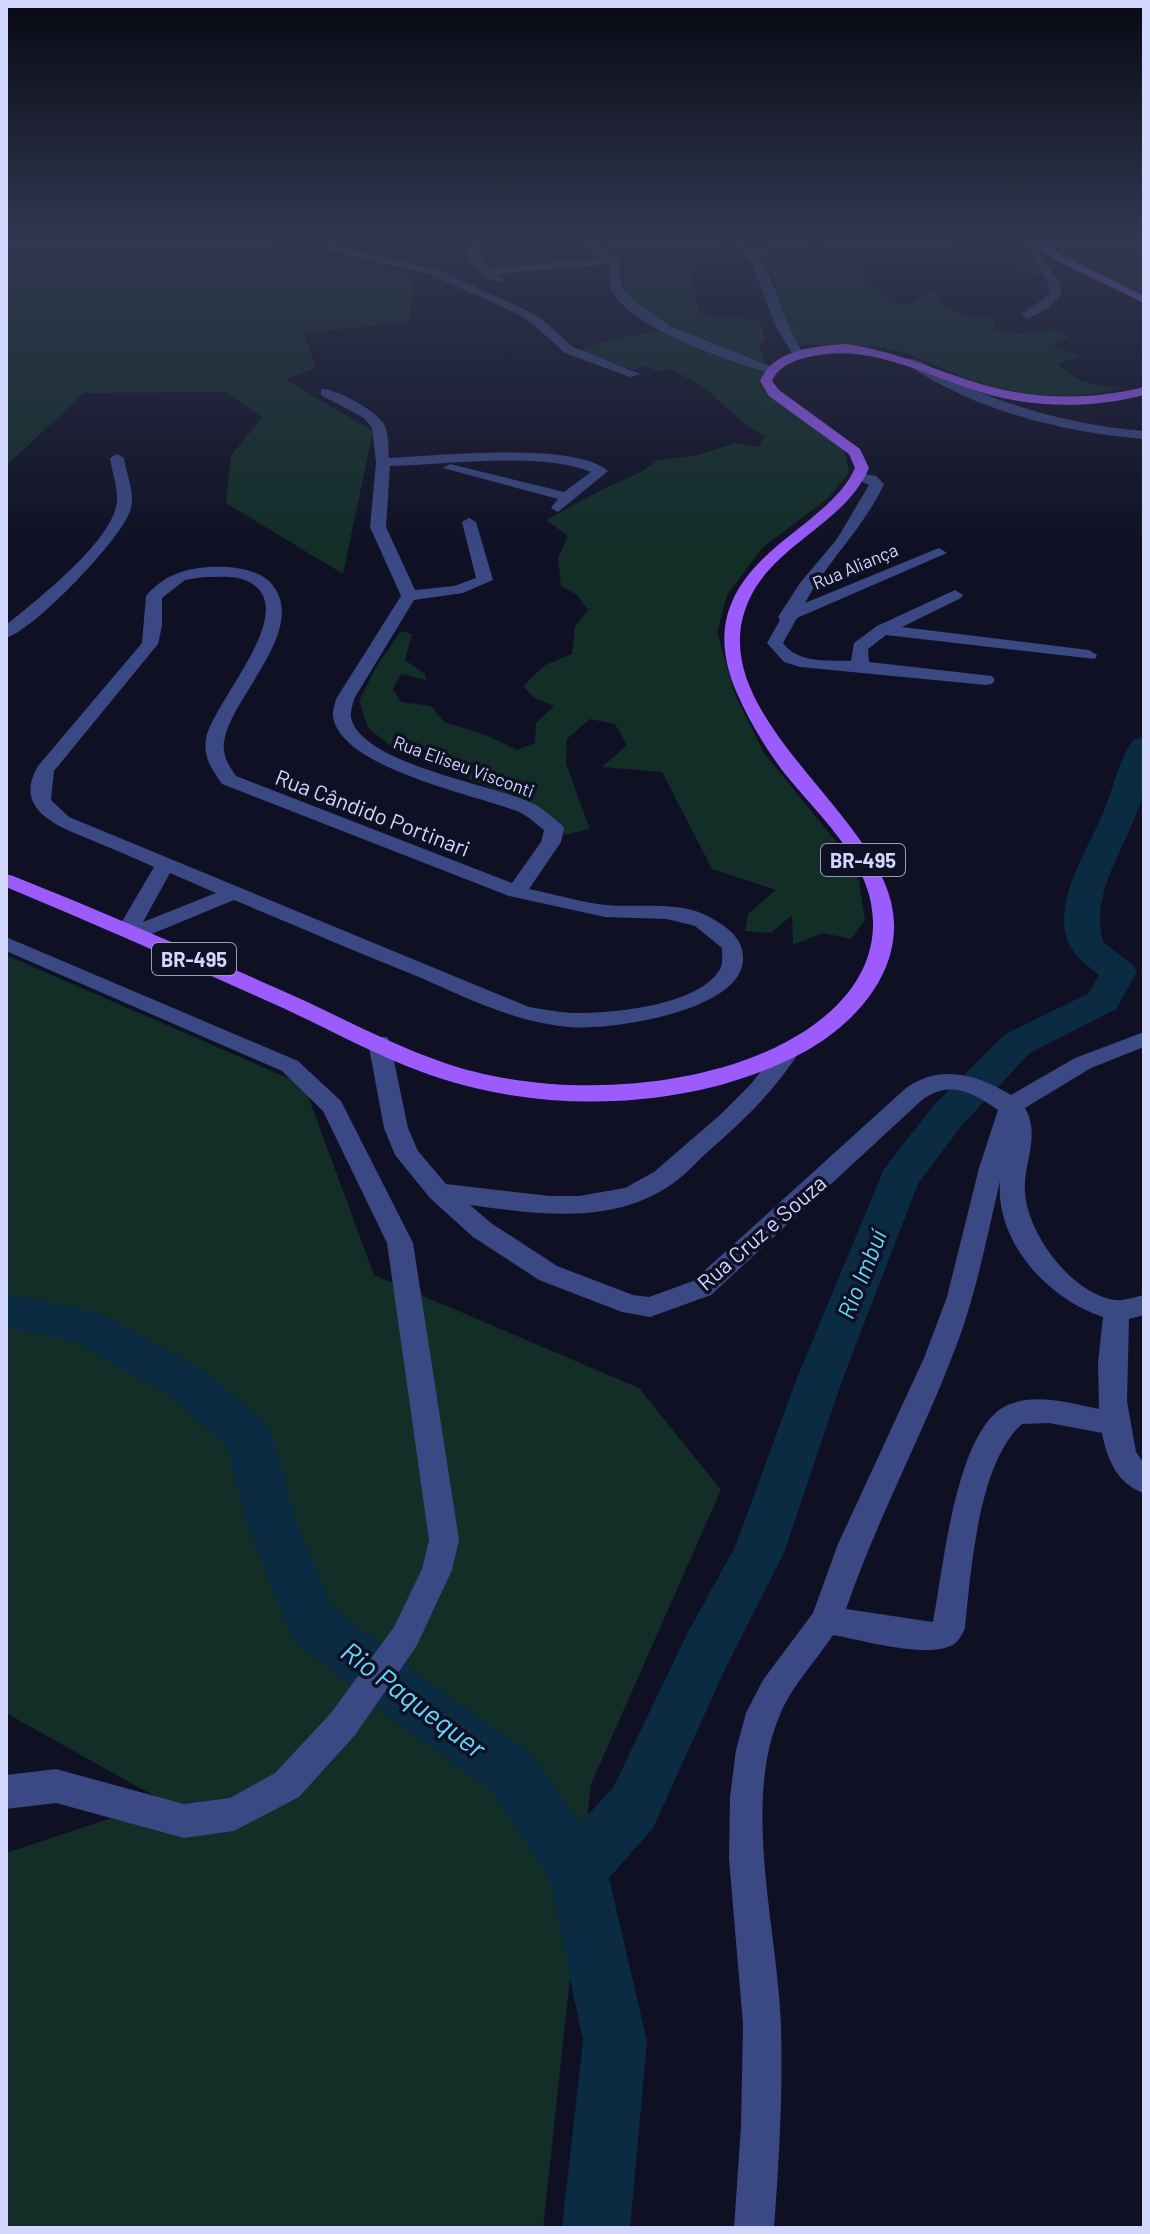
<svg xmlns="http://www.w3.org/2000/svg" width="1150" height="2234" viewBox="0 0 1150 2234" font-family="Barlow,sans-serif">
	<style>
		.green { fill: #122e27 }
		.lines { fill: none; stroke-linecap: round; stroke-linejoin: round }
		.river { fill: #0a2b42; fill-rule: evenodd }
		.minor { fill: #3a4883; fill-rule: evenodd }
		.major { fill: #9b5bfd; fill-rule: evenodd }
		.labels { text-anchor: middle; dominant-baseline: central; stroke-width: 7; stroke-linejoin: round; paint-order: stroke }
		.far-street-label { font-size: 18px; fill: #d2d7ff; stroke: #0f1024 }
		.shield { fill: #0f1024; stroke: #989bbd; stroke-width: 2 }
		.shield-label { font-size: 20px; font-weight: bold; fill: #d2d7ff }
		.street-label { font-size: 22px; fill: #d2d7ff; stroke: #0f1024 }
		.water-label { font-size: 24px; font-style: italic; fill: #62d9fd; stroke: #0f1024 }
		.near-water-label { font-size: 28px; font-style: italic; fill: #62d9fd; stroke: #0f1024 }
	</style>
	<rect width="100%" height="100%" fill="#0f1024"/>
	<g class="green">
		<path d="M 6,239 L 266,239 L 281,246 L 412,275 L 410,322 L 304,333 L 316,367 L 286,380 L 373,431 L 343,574 L 226,503 L 231,456 L 262,417 L 225,392 L 84,393 L 6,466 Z"/>
		<path d="M 588,239 L 723,239 L 730,243 L 691,270 L 700,315 L 760,320 L 765,340 L 759,346 L 765,363 C 712,346 664,328 623,289 L 624,259 Z"/>
		<path d="M 831,239 L 953,239 L 963,244 L 1016,244 L 1045,277 L 991,260 L 939,249 L 884,250 L 888,255 L 858,258 L 865,276 L 895,305 L 915,302 L 925,289 C 936,293 937,299 945,306 C 959,317 979,317 996,319 L 993,330 L 1023,334 L 1053,329 L 1070,337 L 1052,345 L 1079,356 L 1057,364 C 1078,384 1099,387 1126,387 C 1068,403 1009,396 953,373 C 936,366 919,357 902,352 C 869,343 832,345 798,345 L 781,316 L 775,281 L 757,252 Z"/>
		<path d="M 1046,239 L 1144,239 L 1144,297 L 1067,258 Z"/>
		<path d="M 660,330 L 697,348 L 765,370 L 759,383 L 771,395 L 844,450 L 849,472 L 828,498 L 762,548 L 727,595 L 717,632 L 734,692 L 764,753 L 843,850 L 859,881 L 865,920 L 851,939 L 823,933 L 793,945 L 792,915 L 771,933 L 745,931 L 748,914 L 776,890 L 712,869 L 662,772 L 602,767 L 627,745 L 615,724 L 590,719 L 567,739 L 566,764 L 590,829 L 563,835 L 559,822 L 524,801 L 396,750 L 368,728 L 359,701 L 376,667 L 401,631 L 412,634 L 405,660 L 425,674 L 426,680 L 401,674 L 393,689 L 401,702 L 431,706 L 444,722 L 486,735 L 517,750 L 535,743 L 536,723 L 554,706 L 534,698 L 523,686 L 545,665 L 572,654 L 575,627 L 588,610 L 577,595 L 561,586 L 558,558 L 568,536 L 546,520 L 605,488 L 641,472 L 658,460 L 695,456 L 736,443 L 758,447 L 765,436 L 747,426 L 706,389 L 672,369 L 657,371 L 645,365 L 633,370 L 579,351 L 596,344 Z"/>
		<path d="M 6,955 L 304,1085 L 374,1275 L 639,1388 L 721,1490 L 591,1784 L 543,2228 L 6,2228 L 6,1853 L 163,1801 L 6,1713 Z"/>
	</g>
	<g class="lines">
		<path class="river" d="M 1144,737 C 1144,753 1146,771 1144,787 C 1135,839 1088,886 1103,942 L 1132,964 L 1137,972 L 1116,1009 L 1030,1053 L 962,1125 L 918,1184 L 843,1378 L 784,1553 L 727,1665 L 653,1828 L 609,1878 L 647,2041 L 630,2228 L 562,2228 L 583,2041 L 550,1880 L 491,1791 L 397,1723 L 292,1639 L 247,1523 L 227,1446 L 169,1396 L 75,1341 L 6,1327 L 6,1293 L 102,1314 L 203,1370 L 265,1422 L 272,1436 L 297,1523 L 331,1606 L 435,1687 L 531,1753 L 580,1823 L 613,1788 L 688,1632 L 735,1547 L 797,1378 L 884,1169 L 934,1105 L 1004,1035 L 1089,993 L 1099,975 C 1084,963 1069,952 1065,932 C 1058,889 1093,842 1107,803 C 1115,781 1120,759 1133,740 Z"/>
		<g class="minor">
			<path d="M 326,239 L 336,239 L 334,244 L 339,247 L 436,269 L 524,309 L 542,319 L 573,347 L 640,374 L 630,377 L 565,353 L 534,325 L 516,313 L 428,274 L 331,251 L 323,245 Z"/>
			<path d="M 474,239 L 484,239 L 476,250 L 488,268 L 603,258 L 574,239 L 587,239 L 619,258 L 622,287 L 636,302 L 672,327 L 778,369 L 772,373 C 731,362 630,329 611,289 C 608,283 610,271 610,264 L 497,274 L 505,279 L 499,282 C 481,276 471,269 466,250 Z"/>
			<path d="M 726,239 L 738,239 L 750,247 L 807,239 L 804,244 L 755,253 C 779,283 782,324 805,355 L 803,358 L 795,358 L 775,325 L 752,264 Z"/>
			<path d="M 1025,239 L 1039,239 L 1034,245 L 1060,283 L 1061,295 L 1047,309 L 1027,319 L 1021,315 C 1029,307 1041,303 1049,294 L 1048,283 L 1024,245 Z"/>
			<path d="M 908,359 C 922,358 943,376 957,383 C 1015,409 1081,426 1144,431 L 1144,439 C 1065,433 974,410 908,365 Z"/>
			<path d="M 321,389 C 336,388 379,412 385,426 C 389,435 388,448 389,458 C 436,456 575,441 608,471 L 558,512 L 551,508 L 558,499 L 443,468 L 450,464 L 564,492 L 591,472 C 541,451 445,465 390,466 L 386,527 L 415,590 L 454,586 L 476,578 L 462,522 L 469,518 L 476,522 L 493,580 L 463,593 L 414,600 L 354,699 C 353,704 350,712 351,717 C 360,765 499,785 536,805 C 545,810 553,818 561,824 L 564,828 L 561,842 L 529,889 C 554,894 580,902 606,905 C 640,908 683,900 713,919 C 730,929 744,940 743,960 C 741,1012 607,1031 568,1027 C 514,1022 467,998 419,977 C 357,952 296,926 234,900 L 142,938 L 128,938 L 117,930 L 154,867 C 135,858 115,850 96,842 C 62,828 11,812 38,766 L 142,643 L 146,596 C 160,579 177,571 199,568 C 219,565 253,566 269,581 C 312,625 234,694 225,737 C 221,753 227,763 236,776 L 512,883 L 541,842 L 544,830 C 536,824 528,816 519,812 C 477,795 342,769 333,717 C 332,712 335,704 336,699 L 401,596 L 370,527 L 376,462 L 372,428 L 364,418 L 321,395 ZM 204,577 C 218,577 235,575 247,581 C 305,607 211,704 206,739 C 203,758 212,769 222,784 L 509,896 L 605,917 L 667,919 L 695,926 L 722,948 C 722,954 723,962 721,967 C 703,1006 608,1014 572,1013 C 557,1012 543,1009 529,1007 L 69,817 L 51,800 L 54,771 L 158,644 L 162,626 L 162,598 L 185,580 ZM 170,873 L 216,893 L 143,922 Z"/>
			<path d="M 117,454 L 124,458 C 126,474 135,492 131,508 C 125,536 33,631 6,638 L 6,625 C 36,601 108,544 116,507 C 120,492 112,473 110,458 Z"/>
			<path d="M 859,473 L 876,476 L 884,484 C 864,528 827,561 805,603 L 934,550 L 939,548 L 947,553 L 797,618 L 783,643 C 798,664 829,660 851,661 L 854,643 L 877,626 L 955,590 L 963,595 L 961,598 L 902,627 L 1089,650 L 1097,655 L 1095,659 L 886,635 L 868,649 L 869,662 L 992,676 L 995,680 L 992,684 L 986,685 L 800,667 L 784,662 L 767,643 L 780,620 L 778,617 L 800,583 L 837,539 L 869,485 L 852,477 Z"/>
			<path d="M 6,937 L 298,1061 L 341,1101 L 413,1243 L 459,1540 L 452,1570 L 416,1647 L 355,1735 L 299,1797 L 234,1831 L 184,1838 L 56,1803 L 6,1809 L 6,1775 L 56,1769 L 184,1804 L 230,1798 L 275,1773 L 331,1713 L 394,1627 L 422,1569 L 429,1540 L 387,1243 L 323,1111 L 282,1071 L 6,951 Z"/>
			<path d="M 1144,1032 L 1144,1047 L 1091,1068 L 1025,1108 C 1041,1136 1023,1163 1025,1192 C 1027,1233 1071,1293 1114,1300 C 1124,1301 1135,1297 1144,1295 L 1144,1315 L 1129,1319 L 1127,1401 L 1136,1452 L 1144,1463 L 1144,1493 C 1117,1484 1107,1459 1102,1433 L 1049,1423 L 1022,1424 C 978,1463 971,1571 965,1628 C 962,1634 960,1640 954,1644 C 930,1660 862,1640 833,1635 C 816,1661 790,1688 779,1717 C 742,1807 778,1931 781,2026 C 783,2094 779,2161 774,2228 L 734,2228 L 741,2126 L 743,2024 L 729,1859 L 730,1797 L 736,1750 L 746,1713 L 763,1680 L 813,1613 L 838,1544 L 924,1358 L 947,1297 L 979,1168 L 998,1110 C 972,1092 950,1080 922,1100 L 711,1295 L 650,1317 L 622,1312 L 539,1280 L 473,1237 L 430,1198 L 395,1155 L 384,1128 L 368,1042 L 371,1037 L 387,1037 L 390,1042 L 408,1128 L 418,1151 L 446,1184 L 550,1196 L 579,1196 L 625,1188 L 654,1172 L 721,1114 L 751,1084 L 778,1049 L 794,1049 L 798,1054 C 774,1091 745,1119 712,1148 C 697,1161 683,1178 666,1188 C 608,1225 534,1214 470,1205 L 491,1223 L 557,1266 L 633,1295 L 649,1297 L 693,1281 L 906,1088 C 940,1064 976,1074 1011,1095 L 1075,1058 ZM 1000,1181 C 995,1242 1048,1299 1103,1317 L 1098,1363 L 1099,1409 C 1070,1403 1029,1391 1002,1408 C 955,1438 943,1570 933,1622 L 846,1609 C 876,1522 919,1442 952,1357 C 975,1300 986,1241 1000,1181 Z"/>
		</g>
		<g class="major">
			<path d="M 1031,239 L 1042,239 L 1061,255 L 1144,296 L 1144,303 L 1053,259 Z"/>
			<path d="M 847,344 C 895,351 937,371 984,385 C 1036,400 1092,400 1144,387 L 1144,395 C 1098,407 1049,408 1003,398 C 935,383 872,337 801,359 C 788,363 777,369 772,381 L 779,390 L 860,449 L 869,468 C 845,524 774,544 749,600 C 696,717 892,817 894,923 C 896,980 850,1027 804,1052 C 693,1112 540,1116 422,1072 C 368,1052 318,1023 265,1000 C 179,961 93,923 6,887 L 6,874 L 13,876 C 101,911 188,949 274,987 C 330,1011 384,1042 442,1062 C 543,1098 691,1093 786,1042 C 830,1019 872,980 873,926 C 875,863 818,816 782,770 C 764,746 748,719 736,691 C 724,663 719,631 732,602 C 757,543 833,518 855,468 L 849,454 L 769,396 L 760,381 C 773,349 817,346 847,344 Z"/>
		</g>
	</g>
	<linearGradient id="sky" x2="0" y2="1"><stop stop-color="#080914"/><stop offset="0.43" stop-color="#313750"/><stop offset="1" stop-color="#313750" stop-opacity="0"/></linearGradient>
	<rect width="1150" height="552" fill="url(#sky)"/>
	<g class="labels">
		<g class="far-street-label">
			<text transform="translate(855 566) rotate(-23)">Rua Aliança</text>
			<text transform="translate(464 766) rotate(20)">Rua Eliseu Visconti</text>
		</g>
		<g class="shield">
			<rect x="821" y="844" width="84" height="32" rx="6"/>
			<rect x="152" y="943" width="84" height="32" rx="6"/>
		</g>
		<g class="shield-label">
			<text x="863" y="860">BR-495</text>
			<text x="194" y="959">BR-495</text>
		</g>
		<g class="street-label">
			<text transform="translate(373 812) rotate(21)">Rua Cândido Portinari</text>
			<text transform="translate(761 1232) rotate(-41)">Rua Cruz e Souza</text>
		</g>
		<g class="water-label">
			<text transform="translate(861 1274) rotate(-68)">Rio Imbuí</text>
		</g>
		<g class="near-water-label">
			<text transform="translate(414 1699) rotate(37)">Rio Paquequer</text>
		</g>
	</g>
	<rect width="1150" height="2234" fill="none" stroke="#d2d7ff" stroke-width="16"/>
</svg>
